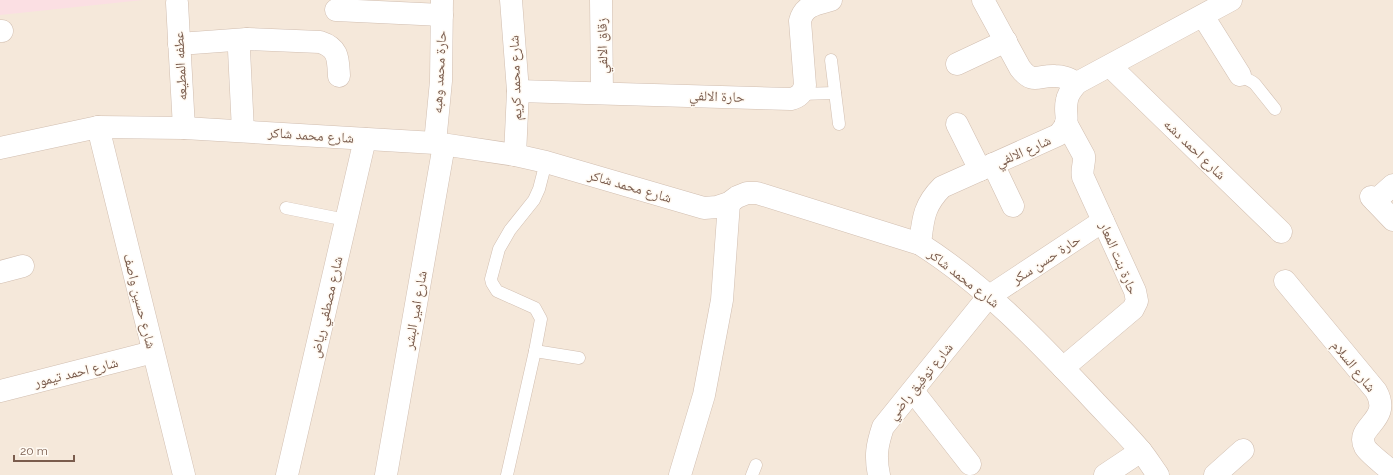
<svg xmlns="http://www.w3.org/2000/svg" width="1393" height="475" viewBox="0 0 1393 475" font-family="Raleway,'Noto Naskh Arabic',sans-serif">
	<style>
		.residential { fill: #f5e8da }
		.medical { fill: #fbdfe3 }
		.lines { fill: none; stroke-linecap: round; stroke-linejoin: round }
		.lane-casing { stroke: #d1beb0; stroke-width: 13 }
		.street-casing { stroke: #d1beb0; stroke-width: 23 }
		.lane { stroke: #fff; stroke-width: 12 }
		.street { stroke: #fff; stroke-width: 22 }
		.labels { text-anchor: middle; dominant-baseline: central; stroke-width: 3; stroke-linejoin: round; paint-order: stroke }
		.street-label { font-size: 14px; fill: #7a5c4d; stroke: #fffaf3 }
	</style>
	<rect width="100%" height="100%" fill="#fdf6ec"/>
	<rect class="residential" x="0" y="0" width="1393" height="475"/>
	<path class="medical" d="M 0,0 L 143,0 L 0,15 Z"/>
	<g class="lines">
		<g class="lane-casing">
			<g id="lane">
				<path d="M 831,60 L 839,124"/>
				<path d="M 1240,75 C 1245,79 1251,80 1255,84 L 1275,109"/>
				<path d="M 800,94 L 835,93"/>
				<path d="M 286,208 L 346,220"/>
				<path d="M 535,351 L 579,358"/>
				<path d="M 507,475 L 535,351 L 541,319 L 535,308 L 497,291 L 492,283 L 491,279 L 499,249 L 510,230 L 534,200 L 539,189 L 546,162"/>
				<path d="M 752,475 L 756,465"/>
			</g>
		</g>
		<g class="street-casing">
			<g id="street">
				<path d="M 511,0 L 518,91 L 515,155"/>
				<path d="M 601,0 L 602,93"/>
				<path d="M 983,0 L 1020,68 C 1033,85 1038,75 1055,76 C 1064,76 1069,79 1077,83"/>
				<path d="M 177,3 L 184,128"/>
				<path d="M 336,10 L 442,15"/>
				<path d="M 1203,16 L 1240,75"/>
				<path d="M 0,31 L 2,31"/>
				<path d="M 179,44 L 247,39"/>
				<path d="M 957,64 L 1006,41"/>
				<path d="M 1110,66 L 1281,232"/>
				<path d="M 518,91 L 791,99 C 799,97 803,93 805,85 L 800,21 C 804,5 817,4 831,0"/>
				<path d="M 957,124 L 980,170"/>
				<path d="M 98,127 L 184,475"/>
				<path d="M 243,131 L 239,50 C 240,44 242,41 247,39 L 320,42 C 339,48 338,59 339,76"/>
				<path d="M 435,143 L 441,81 L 442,0"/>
				<path d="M 0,148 L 98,127 L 184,128 L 435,143 L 515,155 L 546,162 L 704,208 L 717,207 L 729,203 L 737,197 L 747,193 L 757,193 L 920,244 C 983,284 1035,338 1086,392 C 1104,412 1123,430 1140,450 C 1147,458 1152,467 1158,475"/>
				<path d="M 993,164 L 1013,206"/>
				<path d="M 1371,197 L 1393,220"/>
				<path d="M 1375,201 L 1393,185"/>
				<path d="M 920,244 C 923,220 923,206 942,187 L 1058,135 C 1073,120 1063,116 1067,100 C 1068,93 1073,88 1077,83 L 1231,0"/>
				<path d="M 0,272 L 23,266"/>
				<path d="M 1285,281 L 1376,391 C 1393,421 1354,426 1365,447 C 1368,453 1387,467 1393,473"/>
				<path d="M 1063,368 L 1133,309 L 1137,301 L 1135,291 L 1083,177 C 1081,169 1085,163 1084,156 L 1066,123"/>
				<path d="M 0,391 L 153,352"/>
				<path d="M 913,391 L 970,464"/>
				<path d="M 287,475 L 365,139"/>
				<path d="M 386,475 L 444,145"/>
				<path d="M 680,475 L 704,395 L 722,300 L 729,203"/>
				<path d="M 879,475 C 875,456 877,445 883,427 L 988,297 L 1103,221"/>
				<path d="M 1105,475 L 1141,451"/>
				<path d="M 1215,475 L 1243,450"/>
			</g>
		</g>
		<use href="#lane" class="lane"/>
		<use href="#street" class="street"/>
	</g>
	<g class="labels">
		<g class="street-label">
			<text transform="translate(602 46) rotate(-91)">زقاق الالفي</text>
			<text transform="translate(180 66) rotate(-93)">عطفه المطيعه</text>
			<text transform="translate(439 72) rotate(-87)">حارة محمد وهبه</text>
			<text transform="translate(515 78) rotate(-92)">شارع محمد كريم</text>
			<text transform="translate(717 96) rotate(2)">حارة الالفي</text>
			<text transform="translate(311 135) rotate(4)">شارع محمد شاكر</text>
			<text transform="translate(1195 149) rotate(44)">شارع احمد دشه</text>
			<text transform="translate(1023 151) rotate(-24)">شارع الالفي</text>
			<text transform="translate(630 186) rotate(16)">شارع محمد شاكر</text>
			<text transform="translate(1119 258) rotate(67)">حارة بنت المعار</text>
			<text transform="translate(1046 259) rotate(-33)">حارة حسن سكر</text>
			<text transform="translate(964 278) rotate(38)">شارع محمد شاكر</text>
			<text transform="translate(140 301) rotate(76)">شارع حسين واصف</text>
			<text transform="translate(326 307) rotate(-77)">شارع مصطفي رياض</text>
			<text transform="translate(415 310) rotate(-80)">شارع امير البشر</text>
			<text transform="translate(1354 366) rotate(51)">شارع السلام</text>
			<text transform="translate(76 372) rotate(-14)">شارع احمد تيمور</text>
			<text transform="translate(920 381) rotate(-51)">شارع توفيق راضي</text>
		</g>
	</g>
	<path d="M14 455v6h60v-6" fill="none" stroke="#7a5c4d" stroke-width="2"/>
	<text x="20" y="455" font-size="12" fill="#7a5c4d" stroke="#fffaf3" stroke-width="3" paint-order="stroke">20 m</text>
</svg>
